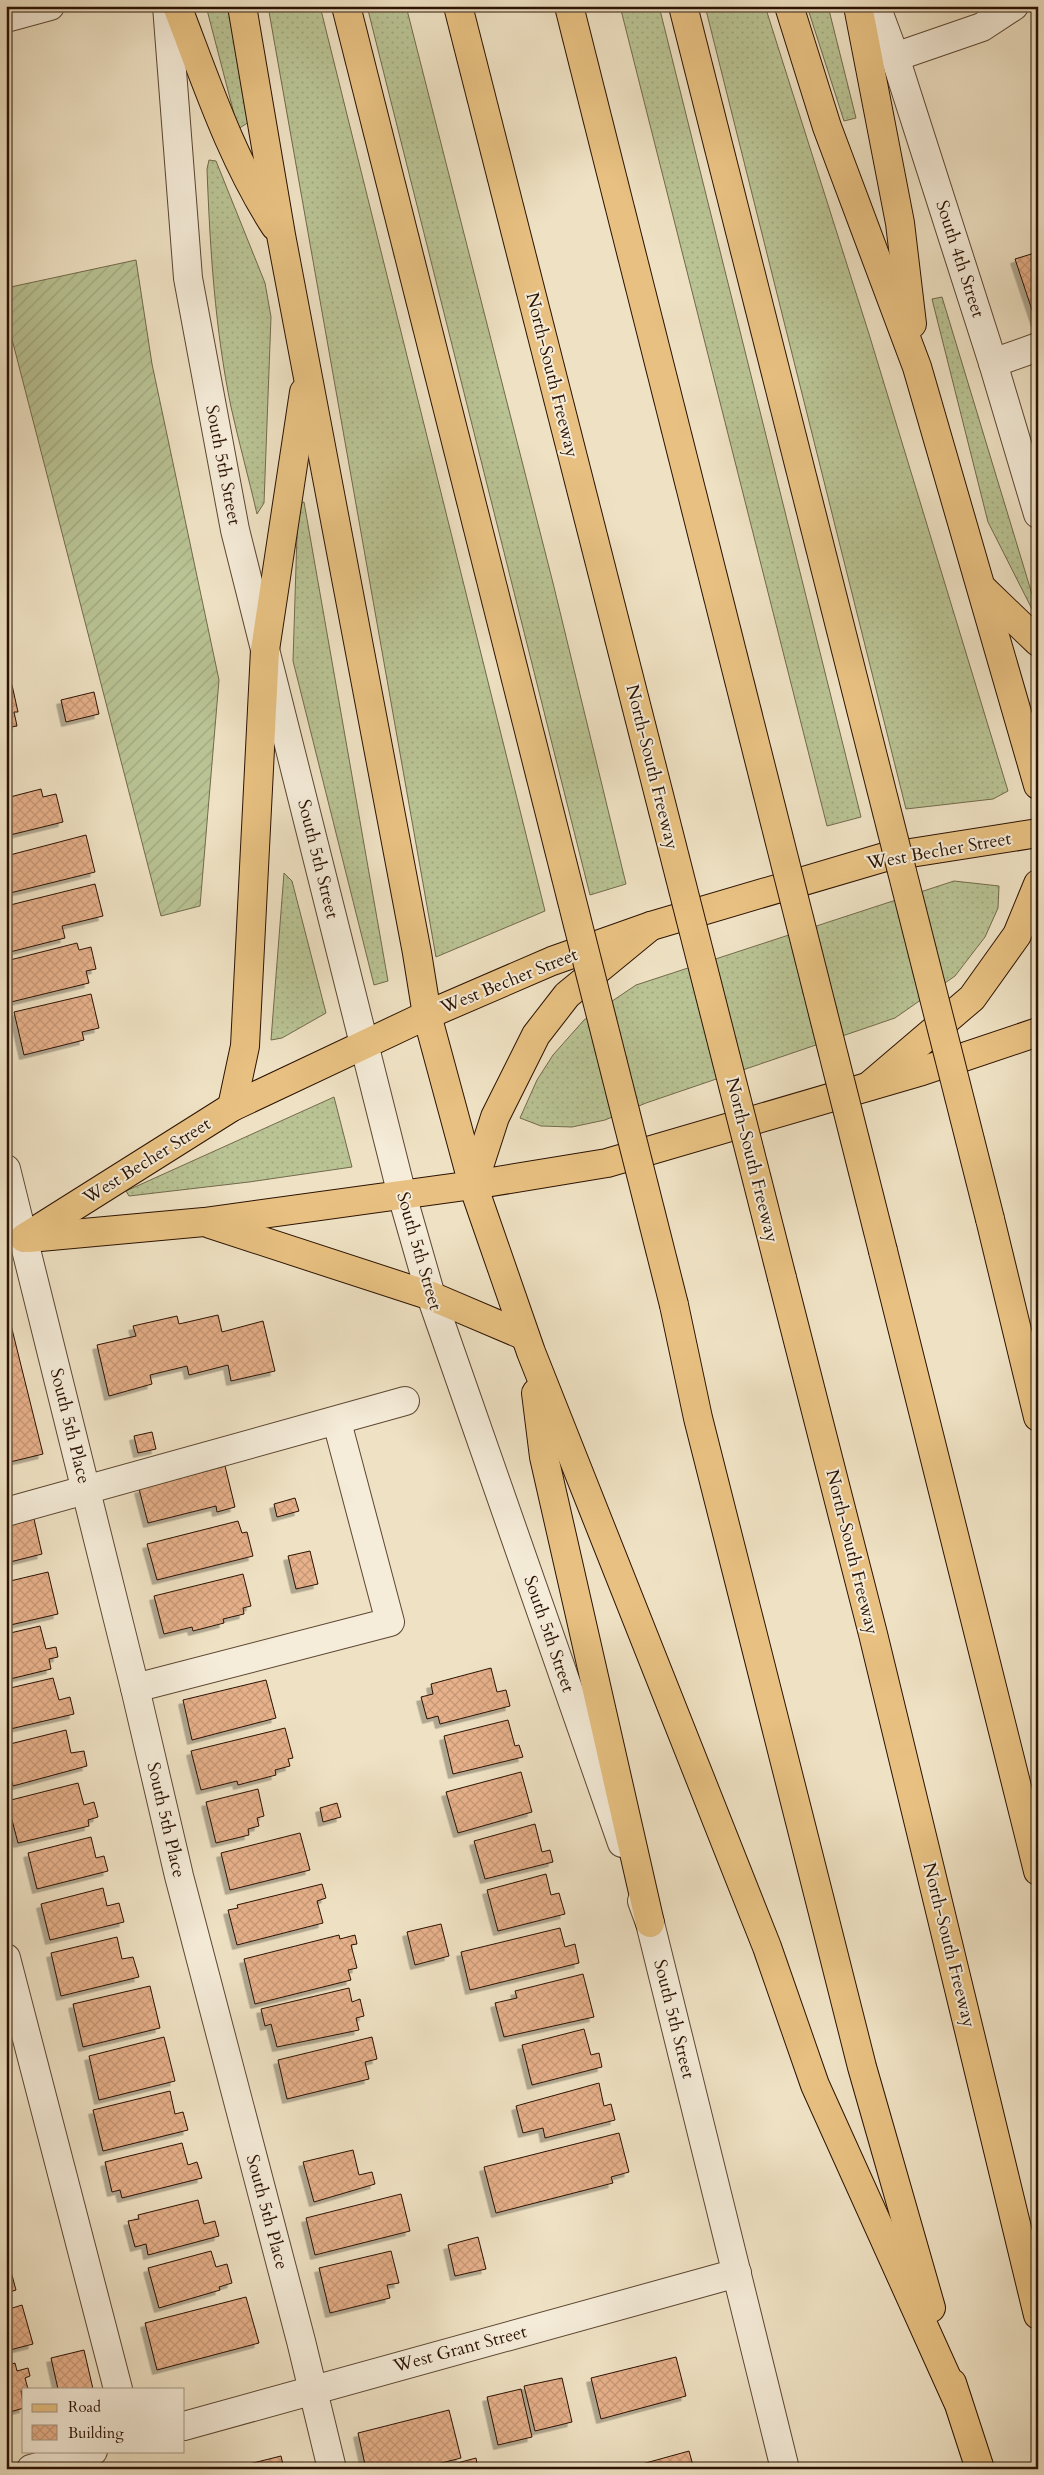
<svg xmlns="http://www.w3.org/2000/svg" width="1044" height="2475" viewBox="0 0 1044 2475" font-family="Cardo,serif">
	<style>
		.grass { fill: url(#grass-dots); stroke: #726a4b }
		.garden { fill: url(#garden-furrows); stroke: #726a4b }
		.building { fill: url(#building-cross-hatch); stroke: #2b1202; filter: url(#shadow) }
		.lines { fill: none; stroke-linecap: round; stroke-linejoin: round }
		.minor-casing { stroke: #5c4632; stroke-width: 30 }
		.major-casing { stroke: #2b1202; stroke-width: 30 }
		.highway-casing { stroke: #2b1202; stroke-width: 30 }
		.minor { stroke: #f5ecd9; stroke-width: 28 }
		.major { stroke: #e8c182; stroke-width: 28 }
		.highway { stroke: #e8c182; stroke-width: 28 }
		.highway-bridge-casing { stroke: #2b1202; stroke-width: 30; stroke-linecap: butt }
		.highway-bridge { stroke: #e8c182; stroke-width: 28 }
		.labels { text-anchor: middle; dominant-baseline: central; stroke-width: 4; stroke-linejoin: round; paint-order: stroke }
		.street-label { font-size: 18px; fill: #2b1202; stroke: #f5ecd9 }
	</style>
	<defs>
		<pattern id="grass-dots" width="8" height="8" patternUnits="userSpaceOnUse" patternTransform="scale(1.25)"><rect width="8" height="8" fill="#b9c394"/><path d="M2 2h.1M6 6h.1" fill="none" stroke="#9fa67e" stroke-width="1.8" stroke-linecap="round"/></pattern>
		<pattern id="garden-furrows" width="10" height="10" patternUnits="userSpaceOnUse" patternTransform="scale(1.25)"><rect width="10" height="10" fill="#b9c394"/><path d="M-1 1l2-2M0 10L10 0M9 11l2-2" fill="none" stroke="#9fa67e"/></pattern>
		<pattern id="building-cross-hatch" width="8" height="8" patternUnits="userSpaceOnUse" patternTransform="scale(1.25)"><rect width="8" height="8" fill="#e7b18b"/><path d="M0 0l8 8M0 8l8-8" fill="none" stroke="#c69776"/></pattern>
		<filter id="shadow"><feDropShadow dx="-4.5" dy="4.5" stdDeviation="0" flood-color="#0004"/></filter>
	</defs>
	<rect width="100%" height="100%" fill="#efe2c4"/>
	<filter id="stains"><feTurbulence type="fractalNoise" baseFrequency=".004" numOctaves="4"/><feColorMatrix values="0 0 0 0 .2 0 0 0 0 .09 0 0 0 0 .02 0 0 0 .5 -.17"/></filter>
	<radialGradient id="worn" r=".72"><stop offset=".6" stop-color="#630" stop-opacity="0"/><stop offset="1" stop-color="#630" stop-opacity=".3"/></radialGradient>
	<g class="grass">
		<path d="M 206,6 L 228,6 L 249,122 L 238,129 Z"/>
		<path d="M 268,6 L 320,6 L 545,911 L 436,957 Z"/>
		<path d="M 367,6 L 406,6 L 553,583 L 626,884 L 590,895 Z"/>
		<path d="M 620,6 L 659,6 L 861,817 L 827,826 Z"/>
		<path d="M 705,6 L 765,6 L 869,334 L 1008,791 L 993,799 L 906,809 Z"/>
		<path d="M 807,6 L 828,6 L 856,118 L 844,121 Z"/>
		<path d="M 209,160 L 216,161 L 265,283 L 271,317 L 264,503 L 257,514 C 249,479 239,443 231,407 C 215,329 210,249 207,169 Z"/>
		<path d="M 942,297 L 1038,614 L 1034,613 L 988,522 L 932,299 Z"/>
		<path d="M 304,502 L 388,981 L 374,985 L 293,661 L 298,503 Z"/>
		<path d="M 284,873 L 292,881 L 326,1013 L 282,1038 L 271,1040 Z"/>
		<path d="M 954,881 L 999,886 L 998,908 L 985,937 L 955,976 L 895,1018 L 646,1103 L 605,1120 L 572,1127 L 541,1126 L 520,1118 L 537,1080 L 553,1055 L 584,1020 L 636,985 Z"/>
		<path d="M 334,1097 L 352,1167 L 249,1182 L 129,1196 L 126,1191 Z"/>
	</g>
	<path class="garden" d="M 136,260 L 152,364 L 219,680 L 200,906 L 161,916 L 6,316 L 6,288 Z"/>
	<g class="building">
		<path d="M 1038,252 L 1038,322 L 1036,322 L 1015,259 Z"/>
		<path d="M 12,685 L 18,712 L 14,712 L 17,726 L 6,728 L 6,687 Z"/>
		<path d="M 94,692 L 99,714 L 66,722 L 61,700 Z"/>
		<path d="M 41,789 L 43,797 L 56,794 L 63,822 L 6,836 L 6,798 Z"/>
		<path d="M 86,835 L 95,872 L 6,894 L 6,856 Z"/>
		<path d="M 95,884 L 103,916 L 62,926 L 65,938 L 6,953 L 6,906 Z"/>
		<path d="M 77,943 L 79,950 L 91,947 L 96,969 L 86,971 L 89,983 L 11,1002 L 6,985 L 6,961 Z"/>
		<path d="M 91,994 L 99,1028 L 82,1032 L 84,1040 L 24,1055 L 14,1012 Z"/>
		<path d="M 7,1309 L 43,1454 L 6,1463 L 6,1309 Z"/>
		<path d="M 218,1315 L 222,1332 L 263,1321 L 275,1371 L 231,1381 L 228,1365 L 189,1375 L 187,1366 L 150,1375 L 152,1384 L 109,1396 L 97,1345 L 136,1336 L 133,1326 L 177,1316 L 179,1324 Z"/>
		<path d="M 152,1432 L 156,1449 L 138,1453 L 134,1436 Z"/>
		<path d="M 225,1466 L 235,1507 L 217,1512 L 216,1506 L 148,1523 L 139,1489 Z"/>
		<path d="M 295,1498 L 299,1511 L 277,1517 L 274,1504 Z"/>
		<path d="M 34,1519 L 42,1554 L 6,1563 L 6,1525 Z"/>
		<path d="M 238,1521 L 242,1533 L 247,1532 L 253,1556 L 157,1580 L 147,1544 Z"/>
		<path d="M 310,1551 L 318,1584 L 296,1589 L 288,1556 Z"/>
		<path d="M 48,1572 L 58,1614 L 6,1626 L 6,1582 Z"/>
		<path d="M 243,1574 L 251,1606 L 243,1608 L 244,1614 L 223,1619 L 224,1623 L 193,1631 L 192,1627 L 164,1634 L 154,1596 Z"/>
		<path d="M 40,1626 L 46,1649 L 56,1647 L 58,1657 L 49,1659 L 51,1669 L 6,1680 L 6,1634 Z"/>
		<path d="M 491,1668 L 497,1692 L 506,1690 L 510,1706 L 440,1724 L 438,1716 L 427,1719 L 421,1697 L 433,1694 L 431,1684 Z"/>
		<path d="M 53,1678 L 59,1700 L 70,1697 L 74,1714 L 6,1730 L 6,1689 Z"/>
		<path d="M 266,1680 L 276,1718 L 192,1740 L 183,1700 Z"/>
		<path d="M 508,1720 L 515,1746 L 519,1745 L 523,1757 L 453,1774 L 444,1736 Z"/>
		<path d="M 285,1728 L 293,1758 L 288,1759 L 290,1766 L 275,1770 L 276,1775 L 238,1785 L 237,1781 L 201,1790 L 191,1751 Z"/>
		<path d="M 66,1730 L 71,1753 L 84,1751 L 87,1766 L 13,1786 L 6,1760 L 6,1745 Z"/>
		<path d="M 521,1772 L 532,1812 L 458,1833 L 446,1792 Z"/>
		<path d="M 78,1783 L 84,1805 L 94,1802 L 98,1817 L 88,1820 L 89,1826 L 18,1843 L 7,1801 Z"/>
		<path d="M 258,1789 L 264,1816 L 257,1818 L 259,1826 L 248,1829 L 249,1835 L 216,1843 L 206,1802 Z"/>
		<path d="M 337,1803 L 341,1817 L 323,1822 L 320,1808 Z"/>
		<path d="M 535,1824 L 542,1852 L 550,1850 L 553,1862 L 485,1879 L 474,1841 Z"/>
		<path d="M 300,1833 L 310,1870 L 230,1890 L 221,1853 Z"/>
		<path d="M 91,1837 L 96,1858 L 104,1856 L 108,1871 L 37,1889 L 28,1853 Z"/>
		<path d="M 546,1874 L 551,1895 L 559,1893 L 565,1914 L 498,1931 L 487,1890 Z"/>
		<path d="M 322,1884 L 326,1898 L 317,1901 L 323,1923 L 237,1945 L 228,1910 L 238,1908 L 237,1905 Z"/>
		<path d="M 103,1888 L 107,1906 L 119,1903 L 124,1922 L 50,1940 L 41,1904 Z"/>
		<path d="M 441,1924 L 449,1956 L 415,1965 L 407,1932 Z"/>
		<path d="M 560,1928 L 565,1947 L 575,1944 L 579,1963 L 470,1990 L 461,1952 Z"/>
		<path d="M 339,1935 L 340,1939 L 355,1935 L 357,1944 L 351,1945 L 357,1968 L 348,1970 L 351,1980 L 255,2004 L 244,1959 Z"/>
		<path d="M 117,1937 L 122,1959 L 133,1957 L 139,1977 L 61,1996 L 51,1953 Z"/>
		<path d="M 583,1974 L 594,2017 L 504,2037 L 495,2003 L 517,1998 L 515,1991 Z"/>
		<path d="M 150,1986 L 160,2028 L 83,2047 L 73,2004 Z"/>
		<path d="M 349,1988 L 352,2002 L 360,1999 L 364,2016 L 356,2018 L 359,2030 L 277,2047 L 271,2024 L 265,2026 L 261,2009 Z"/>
		<path d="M 584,2029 L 591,2055 L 599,2053 L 602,2067 L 532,2085 L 522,2045 Z"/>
		<path d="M 164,2037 L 175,2081 L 99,2100 L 89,2056 Z"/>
		<path d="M 372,2037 L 377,2059 L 365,2062 L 369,2079 L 287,2099 L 278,2060 Z"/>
		<path d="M 599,2083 L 604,2106 L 611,2104 L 615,2120 L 545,2138 L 543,2128 L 523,2133 L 516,2106 Z"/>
		<path d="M 170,2091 L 175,2114 L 183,2112 L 188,2130 L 103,2151 L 93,2110 Z"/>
		<path d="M 619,2133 L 629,2172 L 611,2177 L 613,2183 L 496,2213 L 484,2167 Z"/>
		<path d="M 182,2143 L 188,2165 L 197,2162 L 202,2178 L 122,2198 L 120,2190 L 112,2192 L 105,2162 Z"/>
		<path d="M 353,2150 L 359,2175 L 372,2172 L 375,2184 L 314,2202 L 303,2162 Z"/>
		<path d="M 401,2194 L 410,2231 L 315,2255 L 306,2218 Z"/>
		<path d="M 6,2199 L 11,2218 L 6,2219 Z"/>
		<path d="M 198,2200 L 204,2224 L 215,2221 L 219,2236 L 148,2255 L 146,2244 L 135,2247 L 128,2221 L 139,2219 L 138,2215 Z"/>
		<path d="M 478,2237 L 486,2269 L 455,2276 L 448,2245 Z"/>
		<path d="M 211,2251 L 216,2267 L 227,2264 L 232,2283 L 219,2287 L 220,2290 L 159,2308 L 148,2268 Z"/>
		<path d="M 391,2251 L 399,2283 L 387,2285 L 390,2298 L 330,2313 L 319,2268 Z"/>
		<path d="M 6,2253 L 16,2290 L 6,2293 Z"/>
		<path d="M 246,2297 L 259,2343 L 157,2370 L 145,2323 Z"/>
		<path d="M 22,2305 L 33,2344 L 6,2351 L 6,2310 Z"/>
		<path d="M 84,2350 L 93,2389 L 58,2389 L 51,2358 Z"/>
		<path d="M 676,2357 L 686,2396 L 601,2419 L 591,2378 Z"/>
		<path d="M 15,2363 L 17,2371 L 28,2368 L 30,2376 L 25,2378 L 28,2389 L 21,2391 L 24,2408 L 6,2413 L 6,2366 Z"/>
		<path d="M 562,2378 L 572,2422 L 535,2431 L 524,2386 Z"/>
		<path d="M 521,2389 L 532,2437 L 498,2445 L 487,2397 Z"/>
		<path d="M 449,2410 L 461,2458 L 418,2469 L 366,2469 L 358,2433 Z"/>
		<path d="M 689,2451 L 694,2469 L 624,2469 Z"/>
		<path d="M 281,2456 L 284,2469 L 229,2469 Z"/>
		<path d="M 476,2458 L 478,2469 L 435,2469 Z"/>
	</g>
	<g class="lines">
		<g class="minor-casing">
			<g id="minor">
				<path d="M 167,6 L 188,278 L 235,530 L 402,1195 L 431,1296 L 622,1843"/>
				<path d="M 876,6 L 895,57 L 993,363 L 1038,514"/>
				<path d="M 6,18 L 50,6"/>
				<path d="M 895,57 L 982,27 L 1014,6"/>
				<path d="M 993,363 L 1038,347"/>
				<path d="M 6,1169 L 135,1688 L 179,1876 L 301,2341 L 332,2469"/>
				<path d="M 6,1512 L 405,1401"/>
				<path d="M 135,1688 L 390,1622 L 337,1422"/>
				<path d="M 642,1901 L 650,1923 L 785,2469"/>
				<path d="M 6,1958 L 118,2389"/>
				<path d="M 184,2426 L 737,2273"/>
				<path d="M 31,2469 L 93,2451"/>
			</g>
		</g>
		<g class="major-casing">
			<g id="major">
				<path d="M 982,588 L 1038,642"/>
				<path d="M 232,1107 L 245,1046 L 265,650"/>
				<path d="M 210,1224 L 431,1296"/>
				<path d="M 24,1238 L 232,1107 L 427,1015 L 552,961 L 651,926 L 885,857 L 1038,833"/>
				<path d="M 29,1238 L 204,1222 L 473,1185 L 607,1163 L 922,1071 L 1038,1032"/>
			</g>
		</g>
		<g class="highway-casing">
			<g id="highway">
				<path d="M 177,6 C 206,81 231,158 275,226"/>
				<path d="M 242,6 L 281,235 L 417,953 L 427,1015 L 473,1185 L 531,1352 L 767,1947 L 815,2085 L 957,2400"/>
				<path d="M 789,6 L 827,127 L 917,367 L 1038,785"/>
				<path d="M 858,6 L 900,223 L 912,324"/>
				<path d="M 265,650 L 304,392"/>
				<path d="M 869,1086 L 972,998 L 1017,935 L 1038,884"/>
				<path d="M 473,1185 L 495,1117 L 536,1035 L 567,995 L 651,926"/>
				<path d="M 990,1219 L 1038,1417"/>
				<path d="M 883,1251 L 1038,1871"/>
				<path d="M 782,1278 L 873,1634 L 1038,2315"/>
				<path d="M 431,1296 L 525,1336"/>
				<path d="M 674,1305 L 698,1418 L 862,2067 L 931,2308"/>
				<path d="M 536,1393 L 544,1457 L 650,1923"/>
				<path d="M 952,2383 L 980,2469"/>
			</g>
		</g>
		<use href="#minor" class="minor"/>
		<use href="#major" class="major"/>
		<use href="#highway" class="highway"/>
		<g class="highway-bridge-casing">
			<g id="highway-bridge">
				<path d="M 346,6 L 674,1305"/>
				<path d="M 458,6 L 782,1278"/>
				<path d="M 569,6 L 883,1251"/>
				<path d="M 683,6 L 990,1219"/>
			</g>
		</g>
		<use href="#highway-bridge" class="highway-bridge"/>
	</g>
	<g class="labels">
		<g class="street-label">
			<text transform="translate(960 259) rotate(72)">South 4th Street</text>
			<text transform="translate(552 375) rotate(76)">North-South Freeway</text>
			<text transform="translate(223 465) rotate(79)">South 5th Street</text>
			<text transform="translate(652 767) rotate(76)">North-South Freeway</text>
			<text transform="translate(939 851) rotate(-10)">West Becher Street</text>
			<text transform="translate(318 859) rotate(76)">South 5th Street</text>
			<text transform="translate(509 981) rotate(-22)">West Becher Street</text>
			<text transform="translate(752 1160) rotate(76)">North-South Freeway</text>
			<text transform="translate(147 1161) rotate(-32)">West Becher Street</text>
			<text transform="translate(419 1251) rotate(74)">South 5th Street</text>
			<text transform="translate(70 1426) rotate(76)">South 5th Place</text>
			<text transform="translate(852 1552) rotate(76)">North-South Freeway</text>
			<text transform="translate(549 1634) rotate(71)">South 5th Street</text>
			<text transform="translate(166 1820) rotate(77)">South 5th Place</text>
			<text transform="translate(949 1945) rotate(76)">North-South Freeway</text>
			<text transform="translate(674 2019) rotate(76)">South 5th Street</text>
			<text transform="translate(267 2212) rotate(75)">South 5th Place</text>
			<text transform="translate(460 2349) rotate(-15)">West Grant Street</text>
		</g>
	</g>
	<rect width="1044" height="2475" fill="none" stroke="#efe2c4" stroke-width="25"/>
	<rect x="8" y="8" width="1029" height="2460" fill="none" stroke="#2b1202" stroke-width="2.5"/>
	<rect x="12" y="12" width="1019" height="2450" fill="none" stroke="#2b1202"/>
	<rect x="22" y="2388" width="162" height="65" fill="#f5ecd9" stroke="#a49583"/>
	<rect x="32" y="2404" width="25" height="8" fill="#e8c182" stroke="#a49583"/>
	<text x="68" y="2412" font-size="15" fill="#2b1202">Road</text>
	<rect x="32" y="2425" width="25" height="15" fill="url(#building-cross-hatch)" stroke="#a49583"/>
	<text x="68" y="2438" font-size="15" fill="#2b1202">Building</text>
	<rect width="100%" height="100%" filter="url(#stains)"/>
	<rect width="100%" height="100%" fill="url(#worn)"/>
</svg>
